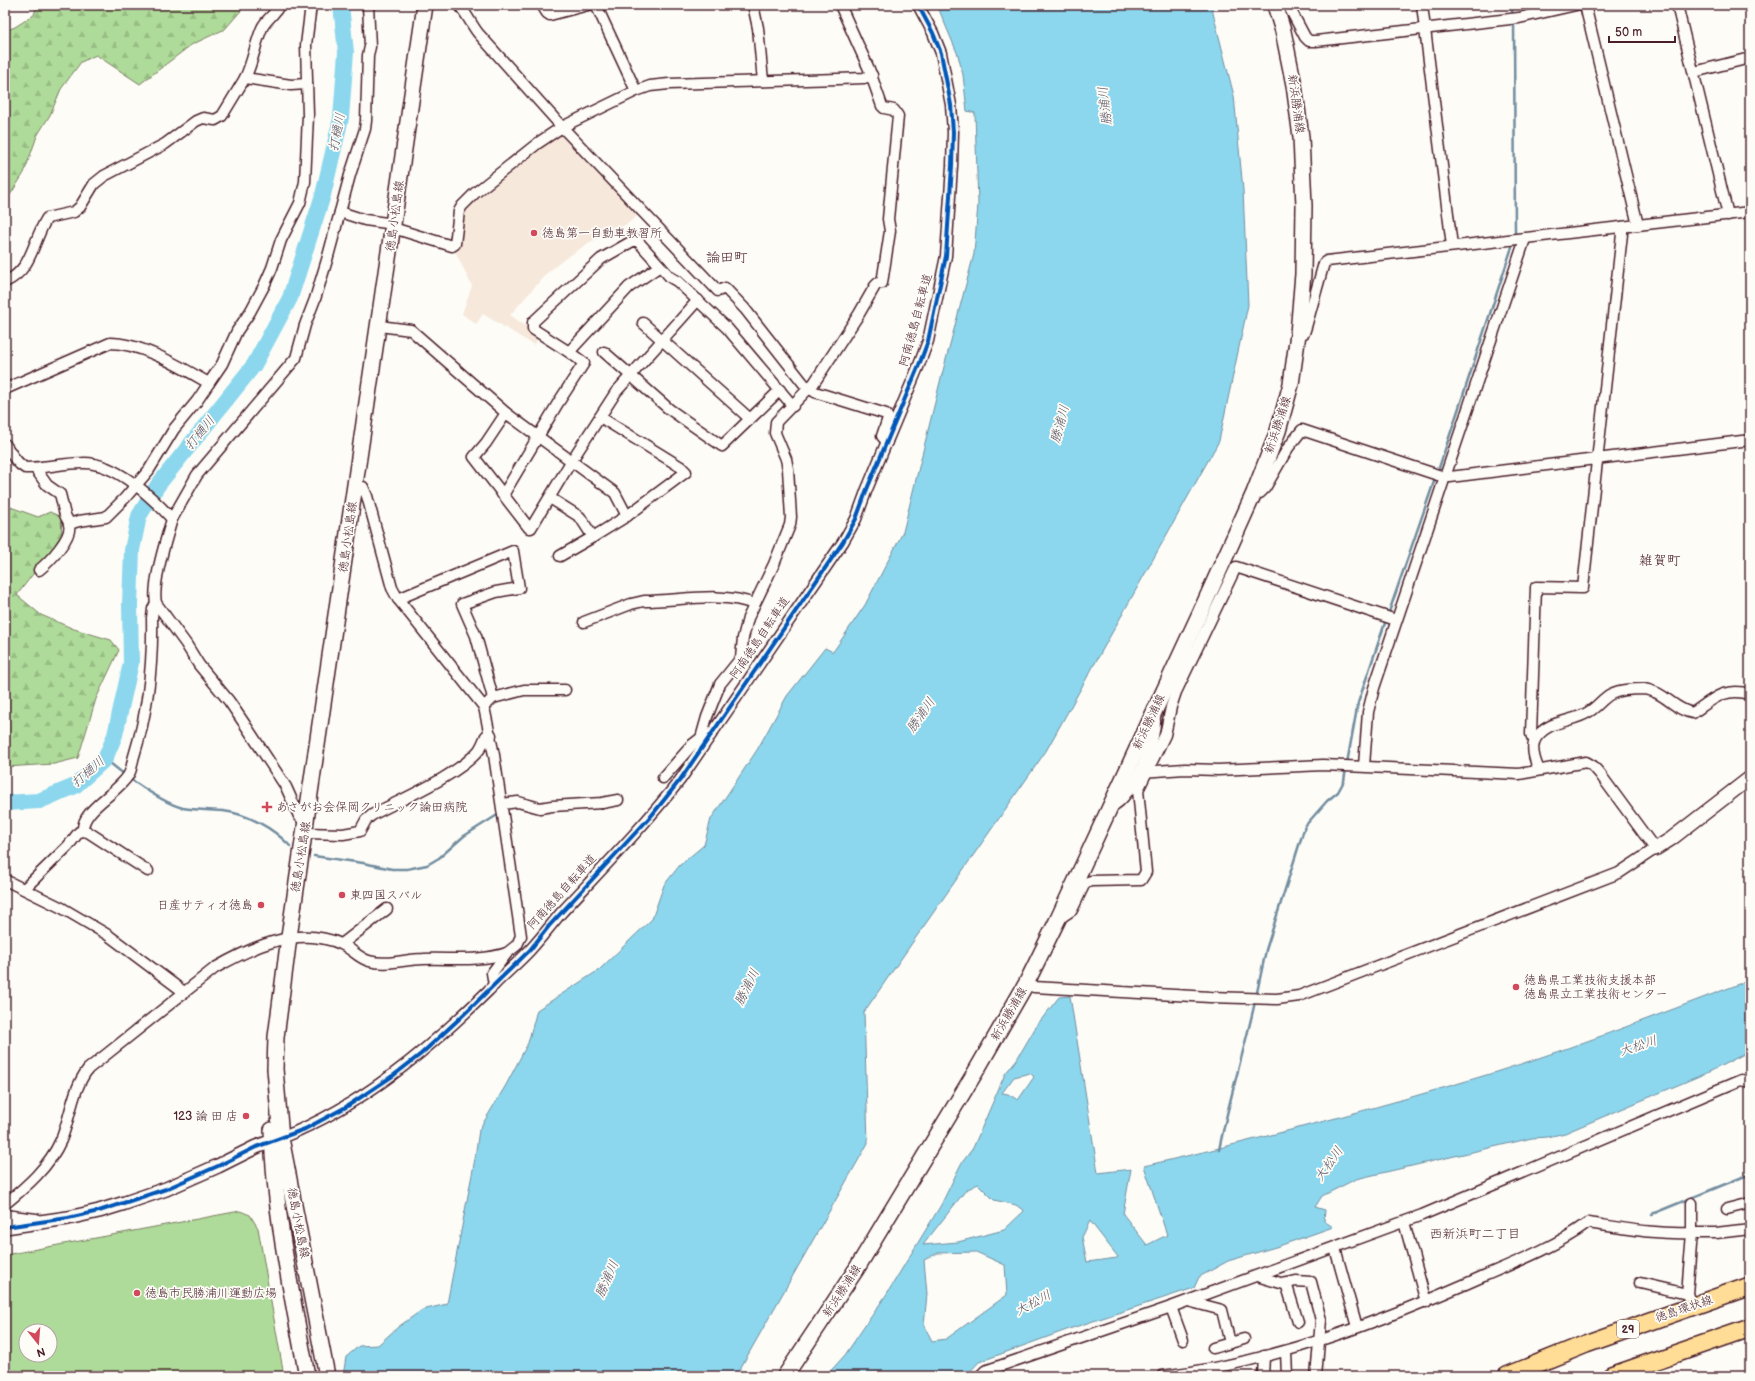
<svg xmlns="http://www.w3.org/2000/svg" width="1755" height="1381" viewBox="0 0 1755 1381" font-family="'Balsamiq Sans','Klee One',sans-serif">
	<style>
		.built { fill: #f6e8da }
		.forest { fill: url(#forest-firs); stroke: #7c7d62 }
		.pitch { fill: #aedb99; stroke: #7c7d62; fill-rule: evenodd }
		.water { fill: #8cd7ed; stroke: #728d9f; fill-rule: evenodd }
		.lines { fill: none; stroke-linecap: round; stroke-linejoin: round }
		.stream { stroke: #728d9f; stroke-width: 2.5 }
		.river { stroke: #8cd7ed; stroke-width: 16 }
		.minor-casing { stroke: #4a1f2b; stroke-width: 13 }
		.tertiary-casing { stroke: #4a1f2b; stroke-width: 16 }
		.secondary-casing { stroke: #4a1f2b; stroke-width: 18 }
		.primary-casing { stroke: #4a1f2b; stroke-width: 20 }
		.minor { stroke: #fdfcf7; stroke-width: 10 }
		.tertiary { stroke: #fdfcf7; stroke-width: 13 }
		.secondary { stroke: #fdfcf7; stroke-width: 15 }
		.primary { stroke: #ffdd96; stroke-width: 17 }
		.cycleway-casing { stroke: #fdfcf7; stroke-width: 6 }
		.cycleway { stroke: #0057b8; stroke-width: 4 }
		.poi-dot { fill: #d1495b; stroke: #fdfcf7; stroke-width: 1.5 }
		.labels { text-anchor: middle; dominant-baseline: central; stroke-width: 3.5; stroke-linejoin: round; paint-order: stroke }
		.shield { fill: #fdfcf7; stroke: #806168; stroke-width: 1 }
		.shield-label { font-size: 11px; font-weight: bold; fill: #4a1f2b }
		.street-label { font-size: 12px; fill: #4a1f2b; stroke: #fdfcf7 }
		.poi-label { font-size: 12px; fill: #4a1f2b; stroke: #fdfcf7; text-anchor: start }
		.water-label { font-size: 13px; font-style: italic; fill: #5e5665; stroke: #fdfcf7 }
		.neighbourhood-label { font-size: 13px; fill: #4a1f2b; stroke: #fdfcf7 }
		.quarter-label { font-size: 14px; fill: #4a1f2b; stroke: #fdfcf7 }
	</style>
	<defs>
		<pattern id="forest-firs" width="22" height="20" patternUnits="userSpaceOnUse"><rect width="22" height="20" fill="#aedb99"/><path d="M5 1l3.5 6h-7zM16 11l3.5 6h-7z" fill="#97bc84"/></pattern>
	</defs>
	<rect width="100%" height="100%" fill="#fdfcf7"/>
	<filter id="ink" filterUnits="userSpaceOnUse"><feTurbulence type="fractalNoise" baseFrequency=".025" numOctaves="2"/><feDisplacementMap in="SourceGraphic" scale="8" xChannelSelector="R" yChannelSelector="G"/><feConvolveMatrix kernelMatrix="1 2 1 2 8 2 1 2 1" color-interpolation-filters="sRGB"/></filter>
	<g filter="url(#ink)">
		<path class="built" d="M 561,133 L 640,214 L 627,224 L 590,242 L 563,260 L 547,273 L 510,315 L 540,336 L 534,345 L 483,314 L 476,324 L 462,314 L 472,286 L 455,251 L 458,248 L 460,219 L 467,205 L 529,154 Z"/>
		<g class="forest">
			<path d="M 37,5 L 246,5 L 225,29 L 191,45 L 140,84 L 96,55 L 81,62 L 61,89 L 50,115 L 37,136 L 24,173 L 5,203 L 5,31 L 15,27 L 34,15 Z"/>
			<path d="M 5,505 L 38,517 L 50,512 L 61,517 L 62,536 L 17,595 L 41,615 L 74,629 L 111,640 L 119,650 L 96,699 L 78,758 L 54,764 L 5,767 Z"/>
		</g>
		<path class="pitch" d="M 240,1211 L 250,1215 L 258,1228 L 284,1376 L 5,1376 L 5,1255 ZM 26,1331 L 50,1331 L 50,1355 L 26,1355 Z"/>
		<g class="water">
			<path d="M 937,5 L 1211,5 L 1234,96 L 1243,190 L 1248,305 L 1219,441 L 1046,751 L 864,1012 L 868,1143 L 736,1376 L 343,1376 L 346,1357 L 359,1346 L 378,1345 L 398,1327 L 422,1310 L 447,1304 L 474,1164 L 479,1130 L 506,1085 L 528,1043 L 537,1010 L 599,970 L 652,919 L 664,885 L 680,865 L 704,845 L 711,819 L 757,750 L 787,696 L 825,648 L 833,652 L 865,605 L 903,532 L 940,382 L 974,254 L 978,204 L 975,113 L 967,111 L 963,75 L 958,55 Z"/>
			<path d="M 1750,980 L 1750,1051 L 1711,1071 L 1565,1133 L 1548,1137 L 1532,1138 L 1356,1179 L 1322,1196 L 1315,1207 L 1325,1210 L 1324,1221 L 1333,1227 L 1279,1246 L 1228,1261 L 1199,1277 L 1194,1288 L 1072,1328 L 979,1362 L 966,1376 L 826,1376 L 845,1355 L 886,1295 L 941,1205 L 961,1164 L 973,1148 L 1005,1074 L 1017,1059 L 1037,1025 L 1059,997 L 1070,996 L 1098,1173 L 1131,1169 L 1123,1214 L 1147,1245 L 1167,1235 L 1144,1166 C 1248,1142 1351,1115 1453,1085 C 1554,1056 1652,1017 1750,980 ZM 1030,1073 L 1034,1077 L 1018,1100 L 1008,1094 L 1002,1093 L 1014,1077 ZM 978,1184 L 994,1200 L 1016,1205 L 1024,1211 L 1004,1230 L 958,1242 L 923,1245 L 966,1190 ZM 1090,1221 L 1118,1257 L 1117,1258 L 1087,1262 L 1082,1237 ZM 976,1252 L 1005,1265 L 1007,1295 L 946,1339 L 932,1341 L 924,1325 L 927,1294 L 924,1260 L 938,1253 Z"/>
		</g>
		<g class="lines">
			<g class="stream">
				<path d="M 1511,5 L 1513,16"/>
				<path d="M 1514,21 L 1515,236"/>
				<path d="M 1438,471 L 1514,241"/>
				<path d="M 1388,615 L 1436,476"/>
				<path d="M 105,759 L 125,775"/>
				<path d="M 1347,763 L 1358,703 L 1386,620"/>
				<path d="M 129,778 C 143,788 166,804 183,808 C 196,810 210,810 223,811 C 248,814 273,828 290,846"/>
				<path d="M 314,856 L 363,863 L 392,869 L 407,869 L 427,865 L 439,858 L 464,836 L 499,814"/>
				<path d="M 1256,997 L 1266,950 L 1305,826 L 1327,801 L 1338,792 L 1344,781 L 1346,768"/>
				<path d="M 1219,1150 C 1229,1100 1244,1051 1255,1002"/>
				<path d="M 1652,1214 L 1750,1174"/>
			</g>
			<path class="river" d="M 5,803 L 39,801 L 75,786 L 105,759 L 115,735 L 131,663 L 130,604 L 132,550 L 139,516 L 158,485 L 254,365 L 290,298 L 323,195 L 341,118 L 346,52 L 341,5"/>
			<g class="minor-casing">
				<g id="minor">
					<path d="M 459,5 C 467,14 471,24 478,33 L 562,127 L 718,291 L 725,288 L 745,309 L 804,384 L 815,392 L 886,414 L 888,418 L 882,436 L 887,442"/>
					<path d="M 542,5 L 547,13 L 550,15 L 588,5"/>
					<path d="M 753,5 L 758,28 L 763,81"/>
					<path d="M 1288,5 L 1305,37 L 1309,41 L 1316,41 L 1519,18 L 1576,5"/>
					<path d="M 1422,5 L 1452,246"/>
					<path d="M 1585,5 L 1638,225"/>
					<path d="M 1677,5 L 1728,215"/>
					<path d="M 1694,72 L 1750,58"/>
					<path d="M 245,78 C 253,62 255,44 262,28 C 266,19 276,14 279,5"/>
					<path d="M 636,91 L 650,86 L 669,84 L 838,79 L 864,78 L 872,75"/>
					<path d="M 340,212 L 365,220 L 394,224"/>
					<path d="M 393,228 L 452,246 L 455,244 L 459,211 L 462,206 L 475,193 L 538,143 L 562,127 L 636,91 L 596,5"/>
					<path d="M 5,282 C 33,269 32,242 47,218 L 74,212 L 80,207 L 94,184 L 104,176 L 165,144 L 196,121 L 203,118 L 215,120 L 222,116 L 245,78 L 291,85 L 307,84"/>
					<path d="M 643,323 L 749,418"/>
					<path d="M 379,326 L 411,330 L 506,413 L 486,443 L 474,457 L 529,528 L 531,528 L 572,460 L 616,392 L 698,300"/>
					<path d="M 1298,334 L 1304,333 L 1306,327 L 1324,263 L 1327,261 L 1750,212"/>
					<path d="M 569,352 L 629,287 L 660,266"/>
					<path d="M 604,352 L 669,409 L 722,446 L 780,390"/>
					<path d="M 209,383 L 222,364 L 237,331 L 250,312 L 264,286 L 272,268 L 281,240 L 300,203 L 305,182 L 308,115 L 306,45 L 311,5"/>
					<path d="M 5,389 L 110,343 C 142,343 182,368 209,383 L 197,401 L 174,429 L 149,470 L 125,498 L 106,517 L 79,521 L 69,524"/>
					<path d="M 506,413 L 615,493 L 627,516"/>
					<path d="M 5,444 C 11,453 16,463 25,468 C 45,468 64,463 83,463 C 115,462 152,497 172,519 C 166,540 152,583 156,603 L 186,644 L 199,665 L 229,701 L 248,729 L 286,787 L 299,816 L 306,823"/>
					<path d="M 35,468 L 47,485 L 60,494 C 62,501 63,508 65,515 C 66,518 69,521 69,524 C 73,537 49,562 39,570"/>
					<path d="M 355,487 L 363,487 L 367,496 L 392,588 L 398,599 L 484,707"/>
					<path d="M 1254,493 L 1260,493 L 1265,488 L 1288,448 L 1302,430 L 1444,477 L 1450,477 L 1750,440"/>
					<path d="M 502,494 L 505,492 L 558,403 L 584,363 L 569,352 L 533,329 L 533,322 L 601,259 L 636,239 L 670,277 L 677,281 L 727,328 L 793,406"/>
					<path d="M 550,498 L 580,517 L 593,537 L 560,556"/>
					<path d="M 172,519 L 197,475 L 296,358 L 305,325 L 315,299 L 327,260 L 350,175 L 365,129 L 366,121 L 368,55 L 370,47 L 368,5"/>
					<path d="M 593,537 L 627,516 L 686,472 L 681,467 L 600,417"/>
					<path d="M 398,599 L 513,551 L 519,588 L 496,592 L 462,604 L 476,636 L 493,698 L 524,690 L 565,690"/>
					<path d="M 584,622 L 631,604 L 644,601 C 679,601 722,591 754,604"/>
					<path d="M 493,698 L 484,707 L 494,755 L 521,936 L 517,945 L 507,953 L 492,973 L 494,985"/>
					<path d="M 1535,739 L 1532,737 L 1531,734 L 1536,587 L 1583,588 L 1622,234 L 1622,227"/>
					<path d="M 1364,766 L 1368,712 L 1374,688 L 1525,239"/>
					<path d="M 1539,770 C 1535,761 1530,747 1536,738 C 1549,719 1573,723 1590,711 C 1598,706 1603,698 1611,694 C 1621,689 1634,689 1644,689 C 1664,691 1674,710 1693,713 C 1713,699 1724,687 1750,694"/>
					<path d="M 663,778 L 692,745 L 701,738 L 707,717 L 720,684 L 741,658 L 743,638 L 748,618 L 774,564 L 790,525 L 791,517 L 788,469 L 786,459 L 775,433 L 776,422 L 814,383 L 859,314 L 875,286 L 878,283 L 882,283 L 890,231 L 888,219 L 898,116 L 894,110 L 884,108 L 882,106 L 869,69 L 840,5"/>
					<path d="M 502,804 L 518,802 L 540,808 L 552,806 L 602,803 L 618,800"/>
					<path d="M 1112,806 C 1131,800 1161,734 1154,714"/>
					<path d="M 83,831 C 81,809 119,793 129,774 C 132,769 132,762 134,756 C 148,711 153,665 152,618 L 153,609 L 156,603"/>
					<path d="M 305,833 L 343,834 L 360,831 L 366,820 L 372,815 C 402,799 459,775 479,750 C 482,746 484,740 486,736 L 491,735"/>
					<path d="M 5,880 L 62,908 L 108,935 L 184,992"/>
					<path d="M 24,889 L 68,846 L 79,832 L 83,831 L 88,832 L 148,871"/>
					<path d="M 1060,918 L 1072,910 L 1085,883 L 1091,881 L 1141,880 L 1146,872 L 1138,790 L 1165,735 L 1171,707 L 1176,692 L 1236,567 L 1396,620"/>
					<path d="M 342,944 L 387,909"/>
					<path d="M 1026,984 L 1034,987 L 1210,997 L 1277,999 L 1299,996 L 1619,873 L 1655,849 L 1600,774 L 1593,766 L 1586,762 L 1519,774 L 1323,765 L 1218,770 L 1185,769 L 1141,772"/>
					<path d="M 281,1138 C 363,1105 427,1051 489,990 C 502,976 517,964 530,950 C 541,938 551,925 561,913 C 602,869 643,827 680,780 L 843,542 L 856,519 L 867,489 L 919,365 L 928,341 L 946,256 L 952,166 L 953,132 L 951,105 L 941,53 L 933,33 L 918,5"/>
					<path d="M 5,1204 C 27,1186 49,1167 61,1140 C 71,1116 72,1090 88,1069 L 215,968 C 252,947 298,925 341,944 C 351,948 358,958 369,961 C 387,966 406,959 423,959 C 452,958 480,962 507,953"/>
					<path d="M 1727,1209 L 1750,1203"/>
					<path d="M 5,1215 L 36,1219"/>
					<path d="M 1404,1222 L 1426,1302"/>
					<path d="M 1335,1248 L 1357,1327"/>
					<path d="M 1257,1276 L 1284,1284 L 1296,1281 L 1311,1282 L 1321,1320 L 1316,1376"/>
					<path d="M 1286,1283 L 1298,1322"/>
					<path d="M 1640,1283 L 1687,1294"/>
					<path d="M 1188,1301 L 1222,1310 L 1230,1343"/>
					<path d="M 1692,1306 L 1687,1294 L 1692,1233 L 1716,1233 L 1750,1229"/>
					<path d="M 1171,1307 L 1183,1340"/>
					<path d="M 1213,1348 L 1244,1339"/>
					<path d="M 1286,1351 L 1287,1376"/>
					<path d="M 980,1376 L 985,1371 L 1171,1307 L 1422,1215 L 1741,1080 L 1750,1082"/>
					<path d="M 1162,1376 C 1274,1363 1383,1321 1486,1275 C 1519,1261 1560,1244 1588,1223 C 1622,1228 1658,1235 1692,1233 L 1692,1203"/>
					<path d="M 1263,1376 L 1264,1356"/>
				</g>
			</g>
			<g class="tertiary-casing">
				<g id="tertiary">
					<path d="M 1655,849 L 1671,839 L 1750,778"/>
					<path d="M 5,1227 L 68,1218 L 99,1211 L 125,1203 L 166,1189 L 218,1166 L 256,1147 L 281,1138"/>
				</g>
			</g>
			<g class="secondary-casing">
				<g id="secondary">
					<path d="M 272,1130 C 274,1213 292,1294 307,1376"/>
					<path d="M 327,1376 L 281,1138 L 275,1069 L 276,1037 L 289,937 L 425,5"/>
					<path d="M 785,1376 L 857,1268 L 976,1071 L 1026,984 L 1058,919 L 1201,611 L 1254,493 L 1278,431 L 1291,384 L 1298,334 L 1303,274 L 1304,206 L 1301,137 L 1294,85 L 1283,31 L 1275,5"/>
				</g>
			</g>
			<g class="primary-casing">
				<g id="primary">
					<path d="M 1507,1376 L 1586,1344 L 1750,1286"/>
					<path d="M 1611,1376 L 1750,1328"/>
				</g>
			</g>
			<use href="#minor" class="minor"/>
			<use href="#tertiary" class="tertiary"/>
			<use href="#secondary" class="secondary"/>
			<use href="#primary" class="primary"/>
			<g class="cycleway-casing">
				<path id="cycleway" d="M 5,1227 L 68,1218 L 99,1211 L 166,1189 L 218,1166 L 256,1147 L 305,1129 L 346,1107 L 394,1075 L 421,1054 L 458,1020 L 530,950 L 549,926 L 652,815 L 680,780 L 843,542 L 856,519 L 867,489 L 919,365 L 928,341 L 946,256 L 952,166 L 953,132 L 951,105 L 941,53 L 933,33 L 918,5"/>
			</g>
			<use href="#cycleway" class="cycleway"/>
		</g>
	</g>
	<g class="poi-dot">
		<circle cx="534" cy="233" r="4"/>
		<path d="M265 801h4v4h4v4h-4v4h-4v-4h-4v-4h4z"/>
		<circle cx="342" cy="895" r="4"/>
		<circle cx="261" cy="905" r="4"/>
		<circle cx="1516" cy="987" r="4"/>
		<circle cx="246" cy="1116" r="4"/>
		<circle cx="137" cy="1293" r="4"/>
	</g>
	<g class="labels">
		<rect class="shield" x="1617" y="1320" width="22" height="18" rx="3"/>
		<g class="shield-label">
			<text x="1628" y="1329">29</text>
		</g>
		<g class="street-label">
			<text transform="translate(1296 104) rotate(82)">新浜勝浦線</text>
			<text transform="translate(395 216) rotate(-82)">徳島小松島線</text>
			<text transform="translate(916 320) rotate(-75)">阿南徳島自転車道</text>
			<text transform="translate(1278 425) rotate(-72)">新浜勝浦線</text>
			<text transform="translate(348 537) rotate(-82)">徳島小松島線</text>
			<text transform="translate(760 638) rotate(-56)">阿南徳島自転車道</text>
			<text transform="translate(1149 722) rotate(-65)">新浜勝浦線</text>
			<text transform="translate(301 857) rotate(-81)">徳島小松島線</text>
			<text transform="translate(562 892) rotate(-48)">阿南徳島自転車道</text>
			<text transform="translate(1009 1014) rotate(-60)">新浜勝浦線</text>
			<text transform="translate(298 1223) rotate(79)">徳島小松島線</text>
			<text transform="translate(842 1291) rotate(-57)">新浜勝浦線</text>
			<text transform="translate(1684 1309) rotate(-19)">徳島環状線</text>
		</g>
		<g class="poi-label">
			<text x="542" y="233">徳島第一自動車教習所</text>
			<text x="276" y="807">あさがお会保岡クリニック論田病院</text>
			<text x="350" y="895">東四国スバル</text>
			<text x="253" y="905" text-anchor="end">日産サティオ徳島</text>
			<text x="1524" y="980">徳島県工業技術支援本部<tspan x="1524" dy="14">徳島県立工業技術センター</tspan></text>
			<text x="238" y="1116" text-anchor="end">123 論 田 店</text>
			<text x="145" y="1293">徳島市民勝浦川運動広場</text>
		</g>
		<g class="water-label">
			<text transform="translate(1105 106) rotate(-97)">勝浦川</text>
			<text transform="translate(337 132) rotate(-79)">打樋川</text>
			<text transform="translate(1060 424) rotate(-75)">勝浦川</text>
			<text transform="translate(200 433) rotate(-51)">打樋川</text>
			<text transform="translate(921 715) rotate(-55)">勝浦川</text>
			<text transform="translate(88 772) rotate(-41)">打樋川</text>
			<text transform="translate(747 987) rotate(-64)">勝浦川</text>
			<text transform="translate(1638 1046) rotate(-18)">大松川</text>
			<text transform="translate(1329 1164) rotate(-55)">大松川</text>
			<text transform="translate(607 1279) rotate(-66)">勝浦川</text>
			<text transform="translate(1033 1303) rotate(-28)">大松川</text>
		</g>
		<g class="neighbourhood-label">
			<text x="1475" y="1234">西新浜町二丁目</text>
		</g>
		<g class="quarter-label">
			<text x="727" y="257">論田町</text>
			<text x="1660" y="560">雑賀町</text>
		</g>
	</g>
	<rect width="1755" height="1381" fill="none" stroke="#fdfcf7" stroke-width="20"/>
	<rect x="10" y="10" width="1735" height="1361" fill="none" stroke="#4a1f2b" stroke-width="1.5" filter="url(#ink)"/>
	<g transform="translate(38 1343) rotate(163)"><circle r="19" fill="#fdfcf7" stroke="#b5a4a5"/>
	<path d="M0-3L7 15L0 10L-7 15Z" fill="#d1495b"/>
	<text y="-6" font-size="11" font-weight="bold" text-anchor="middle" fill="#4a1f2b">N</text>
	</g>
	<path d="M1609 36v6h66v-6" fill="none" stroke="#4a1f2b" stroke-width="2"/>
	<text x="1615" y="36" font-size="12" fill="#4a1f2b" stroke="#fdfcf7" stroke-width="3" paint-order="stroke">50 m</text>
</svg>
